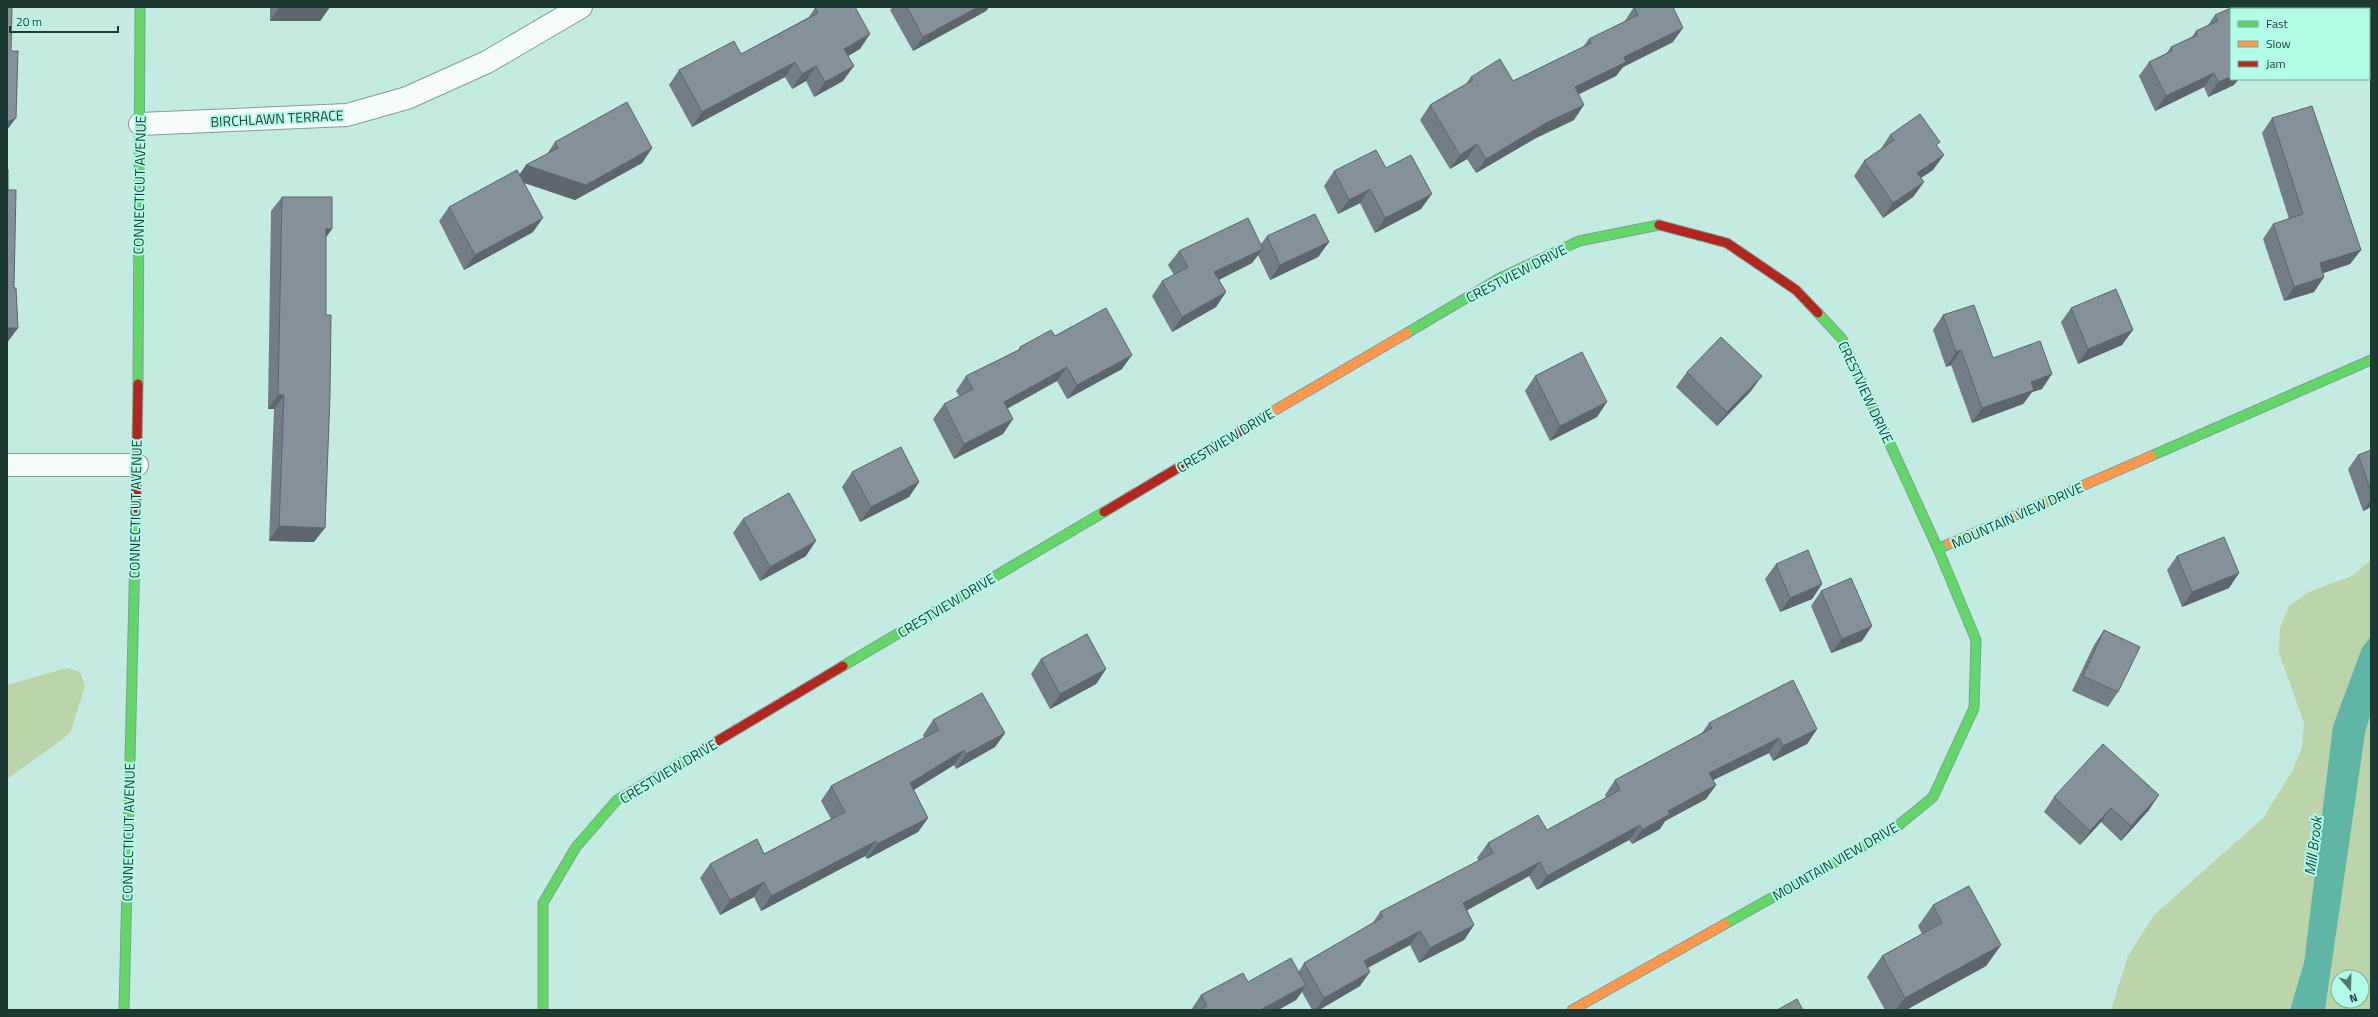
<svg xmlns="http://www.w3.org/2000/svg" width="2378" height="1017" viewBox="0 0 2378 1017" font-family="'Titillium Web',sans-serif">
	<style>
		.green { fill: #bbd4a9; fill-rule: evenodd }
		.water { fill: #5fb6a6 }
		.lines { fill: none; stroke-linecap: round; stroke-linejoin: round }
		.street-casing { stroke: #7e9f97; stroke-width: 24 }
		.fast-casing { stroke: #7e9f97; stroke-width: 11 }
		.slow-casing { stroke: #7e9f97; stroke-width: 11 }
		.jam-casing { stroke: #7e9f97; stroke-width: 11 }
		.street { stroke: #f6fcfa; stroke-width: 22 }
		.fast { stroke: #63d668; stroke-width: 9 }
		.slow { stroke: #ff974d; stroke-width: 9 }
		.jam { stroke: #b3261e; stroke-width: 9 }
		.wall { fill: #727d85 }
		.shaded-wall { fill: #5c666c }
		.building { fill: #84919b; stroke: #5c666c }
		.labels { text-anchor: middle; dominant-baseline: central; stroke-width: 4; stroke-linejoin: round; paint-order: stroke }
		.street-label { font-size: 14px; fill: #1c3a33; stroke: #b3fbe9 }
		.water-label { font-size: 15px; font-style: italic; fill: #104d42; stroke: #b3fbe9 }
	</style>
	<rect width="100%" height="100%" fill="#c3ebe1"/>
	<g class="green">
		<path d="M 2371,560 L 2371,1010 L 2111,1010 L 2128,956 L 2154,915 L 2263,818 L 2293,770 L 2302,748 L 2304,723 L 2279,653 L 2280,628 L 2289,606 L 2309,592 L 2352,576 ZM 2338,977 L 2362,977 L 2362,1001 L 2338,1001 Z"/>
		<path d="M 67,668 L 80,672 L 85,685 L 71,731 L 63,739 L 7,779 L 7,685 Z"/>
	</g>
	<path class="water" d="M 2371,636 L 2371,713 L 2365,733 L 2325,1010 L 2290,1010 L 2304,963 L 2333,726 L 2362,648 Z"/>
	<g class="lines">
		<g class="street-casing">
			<g id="street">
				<path d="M 140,124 L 347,115 L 407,98 L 487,62 L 581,7"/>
				<path d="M 7,465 L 137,465"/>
			</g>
		</g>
		<g class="fast-casing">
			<g id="fast">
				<path d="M 1818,313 L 1842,339 L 1938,549"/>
				<path d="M 1407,333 L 1500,278 L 1579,241 L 1659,225"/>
				<path d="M 138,384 L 140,7"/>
				<path d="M 2151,456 L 2371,360"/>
				<path d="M 843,666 L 1104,512"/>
				<path d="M 1725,924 L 1894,829 L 1933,797 L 1974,708 L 1976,640 L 1938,549 L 1949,544"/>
				<path d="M 124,1010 L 136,510"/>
				<path d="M 543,1010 L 543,903 L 576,847 L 617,800 L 699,752"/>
			</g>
		</g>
		<g class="slow-casing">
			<g id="slow">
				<path d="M 1267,415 L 1407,333"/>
				<path d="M 1949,544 L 2151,456"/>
				<path d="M 1572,1010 L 1725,924"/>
			</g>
		</g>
		<g class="jam-casing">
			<g id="jam">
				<path d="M 1659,225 L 1727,243 L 1796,290 L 1818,313"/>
				<path d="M 136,510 L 138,384"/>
				<path d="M 1104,512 L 1267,415"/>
				<path d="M 699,752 L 843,666"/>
			</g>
		</g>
		<use href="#street" class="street"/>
		<use href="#fast" class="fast"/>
		<use href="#slow" class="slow"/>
		<use href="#jam" class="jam"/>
	</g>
	<g class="wall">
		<path d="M 270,7 L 330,7 L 320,21 L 270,21 Z"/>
		<path d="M 893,7 L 989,7 L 986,11 L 913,51 L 890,10 Z"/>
		<path d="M 1634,7 L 1673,7 L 1673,42 L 1623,67 L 1616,76 L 1579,94 L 1574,120 L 1536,138 L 1476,173 L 1467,159 L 1450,169 L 1420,120 L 1430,105 L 1465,85 L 1471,77 L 1513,81 L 1583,47 L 1589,39 L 1624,22 Z"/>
		<path d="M 2233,7 L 2234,85 L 2208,97 L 2204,87 L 2155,111 L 2139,76 L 2149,62 L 2166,54 L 2171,47 L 2192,37 L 2196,31 L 2208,25 L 2215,15 Z"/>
		<path d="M 815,8 L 860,49 L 848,56 L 843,81 L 814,97 L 806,81 L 792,89 L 785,77 L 692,127 L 669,85 L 679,70 L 741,54 L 809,17 Z"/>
		<path d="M 2272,118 L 2361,250 L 2350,264 L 2323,273 L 2324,277 L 2314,292 L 2284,301 L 2263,239 L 2273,224 L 2289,219 L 2262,133 Z"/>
		<path d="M 1890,135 L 1937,146 L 1933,170 L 1921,178 L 1924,182 L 1913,197 L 1883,218 L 1854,176 L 1864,161 L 1880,150 Z"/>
		<path d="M 555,142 L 652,148 L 642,163 L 575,200 L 524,183 L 533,232 L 464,270 L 439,221 L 449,207 L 520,174 L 526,165 L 547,154 Z"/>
		<path d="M 1386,168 L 1421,209 L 1375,233 L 1360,203 L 1338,214 L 1324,186 L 1334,171 Z"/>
		<path d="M 282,197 L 332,229 L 326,237 L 314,542 L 269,541 L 274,409 L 268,409 L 271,211 Z"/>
		<path d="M 1267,236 L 1329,242 L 1318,257 L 1270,280 L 1258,255 L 1252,263 L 1219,280 L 1226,292 L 1216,307 L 1172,332 L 1152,296 L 1162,281 L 1174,275 L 1168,265 L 1179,251 L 1261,244 Z"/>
		<path d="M 2071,308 L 2122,345 L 2078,364 L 2061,322 Z"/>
		<path d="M 1943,315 L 1993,358 L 2042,389 L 2032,392 L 2023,404 L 1972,423 L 1951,365 L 1946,367 L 1933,330 Z"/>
		<path d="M 1055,336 L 1122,369 L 1067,399 L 1057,381 L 1007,409 L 1003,434 L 954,459 L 933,419 L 944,404 L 959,396 L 956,391 L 966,376 L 1018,350 L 1020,347 Z"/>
		<path d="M 1687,372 L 1751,391 L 1717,426 L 1676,387 Z"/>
		<path d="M 1535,376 L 1597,417 L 1550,441 L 1525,391 Z"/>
		<path d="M 2371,450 L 2371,507 L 2363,511 L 2348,469 L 2358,455 Z"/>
		<path d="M 852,472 L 919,482 L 909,497 L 860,522 L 842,487 Z"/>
		<path d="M 743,519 L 806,556 L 760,581 L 733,533 Z"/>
		<path d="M 2177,556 L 2239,573 L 2229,588 L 2182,607 L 2167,570 Z"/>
		<path d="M 1776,564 L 1822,584 L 1812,599 L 1780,612 L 1765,579 Z"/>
		<path d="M 1821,591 L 1862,641 L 1831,653 L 1811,606 Z"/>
		<path d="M 2104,630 L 2118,692 L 2108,707 L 2072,691 L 2094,645 Z"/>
		<path d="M 1041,659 L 1106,669 L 1096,684 L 1050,709 L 1031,674 Z"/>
		<path d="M 933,720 L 1005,733 L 995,747 L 956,769 L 954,765 L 914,790 L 928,818 L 918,832 L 867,859 L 865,856 L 761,911 L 754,897 L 720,915 L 700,878 L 710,864 L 764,854 L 831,819 L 821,801 L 831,786 L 924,738 L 923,735 Z"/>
		<path d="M 1709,723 L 1817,729 L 1807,744 L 1773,761 L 1769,753 L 1713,780 L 1716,785 L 1706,799 L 1665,821 L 1660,829 L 1632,844 L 1629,840 L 1537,890 L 1529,876 L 1467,910 L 1474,925 L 1464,940 L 1419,963 L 1410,945 L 1368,968 L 1360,986 L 1319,1010 L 1312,1010 L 1302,992 L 1296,1000 L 1278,1010 L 1191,1010 L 1201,995 L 1248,982 L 1299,971 L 1304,963 L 1372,924 L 1380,912 L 1479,861 L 1477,858 L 1488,843 L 1547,830 L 1606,798 L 1605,795 L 1615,780 L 1702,733 Z"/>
		<path d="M 2054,797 L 2149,810 L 2121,841 L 2101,822 L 2080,845 L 2044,812 Z"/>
		<path d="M 1933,905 L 2001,945 L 1986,966 L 1906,1010 L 1885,1010 L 1867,977 L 1882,956 L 1922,934 L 1918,926 Z"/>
	</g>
	<g class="shaded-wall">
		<path d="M 280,7 L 330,7 L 320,21 L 270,21 Z"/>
		<path d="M 978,7 L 989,7 L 986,11 L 913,51 L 923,37 Z"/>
		<path d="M 1683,28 L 1673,42 L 1623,67 L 1616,76 L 1565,101 L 1575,87 L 1624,57 Z"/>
		<path d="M 870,34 L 860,49 L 834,64 L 844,49 Z"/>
		<path d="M 795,62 L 785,77 L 692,127 L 702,112 Z"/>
		<path d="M 816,66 L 806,81 L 792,89 L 802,74 Z"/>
		<path d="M 854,66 L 843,81 L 814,97 L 825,82 Z"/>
		<path d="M 2214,73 L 2204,87 L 2155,111 L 2166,96 Z"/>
		<path d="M 2231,77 L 2231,79 L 2239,79 L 2234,85 L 2208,97 L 2218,82 Z"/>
		<path d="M 1584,105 L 1574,120 L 1536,138 L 1476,173 L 1486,159 L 1546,123 Z"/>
		<path d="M 16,118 L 7,130 L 7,122 Z"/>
		<path d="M 1477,144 L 1467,159 L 1450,169 L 1460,155 Z"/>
		<path d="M 652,148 L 642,163 L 575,200 L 516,180 L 526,165 Z"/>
		<path d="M 1944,155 L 1933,170 L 1907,187 L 1917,173 Z"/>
		<path d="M 1924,182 L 1913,197 L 1883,218 L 1893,203 Z"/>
		<path d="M 1370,189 L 1360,203 L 1338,214 L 1349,200 Z"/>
		<path d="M 1432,194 L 1421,209 L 1375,233 L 1385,218 Z"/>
		<path d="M 543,218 L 533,232 L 464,270 L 475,255 Z"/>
		<path d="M 326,229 L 332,229 L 321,244 Z"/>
		<path d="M 1329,242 L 1318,257 L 1270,280 L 1280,265 Z"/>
		<path d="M 1263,249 L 1252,263 L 1204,287 L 1214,272 Z"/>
		<path d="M 2361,250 L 2350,264 L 2309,278 L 2320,263 Z"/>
		<path d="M 2324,277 L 2314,292 L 2284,301 L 2294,287 Z"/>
		<path d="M 1226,292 L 1216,307 L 1172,332 L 1182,317 Z"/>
		<path d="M 7,328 L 18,328 L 7,343 Z"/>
		<path d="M 2133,330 L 2122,345 L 2078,364 L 2088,349 Z"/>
		<path d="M 1961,350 L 1951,365 L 1946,367 L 1956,352 Z"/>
		<path d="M 1132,355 L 1122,369 L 1067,399 L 1077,385 Z"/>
		<path d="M 1067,367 L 1057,381 L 993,416 L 1004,402 Z"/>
		<path d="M 2052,374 L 2042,389 L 2032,392 L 2023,404 L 1972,423 L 1982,408 L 2031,382 Z"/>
		<path d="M 1762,376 L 1751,391 L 1717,426 L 1727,412 Z"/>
		<path d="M 278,395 L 284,395 L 274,409 L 268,409 Z"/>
		<path d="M 1607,402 L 1597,417 L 1550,441 L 1560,426 Z"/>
		<path d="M 1013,419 L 1003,434 L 954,459 L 964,444 Z"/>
		<path d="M 919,482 L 909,497 L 860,522 L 871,507 Z"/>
		<path d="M 2371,499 L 2371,507 L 2363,511 Z"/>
		<path d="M 279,526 L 325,528 L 314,542 L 269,541 Z"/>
		<path d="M 816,541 L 806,556 L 760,581 L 770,567 Z"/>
		<path d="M 2239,573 L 2229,588 L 2182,607 L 2192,592 Z"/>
		<path d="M 1822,584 L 1812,599 L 1780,612 L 1790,598 Z"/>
		<path d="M 1872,626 L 1862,641 L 1831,653 L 1842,639 Z"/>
		<path d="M 1106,669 L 1096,684 L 1050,709 L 1060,694 Z"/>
		<path d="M 1817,729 L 1807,744 L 1773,761 L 1783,746 Z"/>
		<path d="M 1005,733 L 995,747 L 956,769 L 966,754 Z"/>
		<path d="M 1779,738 L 1769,753 L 1699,787 L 1709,773 Z"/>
		<path d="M 964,750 L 954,765 L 900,798 L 910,783 Z"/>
		<path d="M 1716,785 L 1706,799 L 1665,821 L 1660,829 L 1632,844 L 1642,830 L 1668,811 Z"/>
		<path d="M 2159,795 L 2149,810 L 2121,841 L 2131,826 Z"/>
		<path d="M 2111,808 L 2101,822 L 2080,845 L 2090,831 Z"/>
		<path d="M 928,818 L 918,832 L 867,859 L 877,844 Z"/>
		<path d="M 1640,825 L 1629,840 L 1537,890 L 1547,876 Z"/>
		<path d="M 876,841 L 865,856 L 761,911 L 771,896 Z"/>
		<path d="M 1540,862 L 1529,876 L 1453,918 L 1463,903 Z"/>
		<path d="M 764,882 L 754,897 L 720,915 L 730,900 Z"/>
		<path d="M 1474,925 L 1464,940 L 1419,963 L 1430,948 Z"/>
		<path d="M 1420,931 L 1410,945 L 1353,975 L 1364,961 Z"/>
		<path d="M 2001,945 L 1986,966 L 1906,1010 L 1896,1010 L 1905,998 Z"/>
		<path d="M 1370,972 L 1360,986 L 1319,1010 L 1316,1010 L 1324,998 Z"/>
		<path d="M 1306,985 L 1296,1000 L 1278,1010 L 1262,1010 Z"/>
	</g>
	<g class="building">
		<path d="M 7,7 L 12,7 L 11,51 L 18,51 L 16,118 L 7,122 Z"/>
		<path d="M 818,7 L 855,7 L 870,34 L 844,49 L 854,66 L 825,82 L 816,66 L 802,74 L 795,62 L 702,112 L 679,70 L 734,41 L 741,54 L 818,13 L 815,8 Z"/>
		<path d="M 907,7 L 978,7 L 923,37 Z"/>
		<path d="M 1634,7 L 1673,7 L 1683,28 L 1624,57 L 1626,62 L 1575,87 L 1584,105 L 1546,123 L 1486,159 L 1477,144 L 1460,155 L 1430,105 L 1473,80 L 1471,77 L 1500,59 L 1513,81 L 1591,43 L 1589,39 L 1638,15 Z"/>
		<path d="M 2233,7 L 2250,7 L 2251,9 L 2231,9 L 2231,77 L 2218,82 L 2214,73 L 2166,96 L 2149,62 L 2172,51 L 2171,47 L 2197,35 L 2196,31 L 2218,21 L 2215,15 Z"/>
		<path d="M 627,102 L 652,148 L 586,185 L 526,165 L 558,148 L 555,142 Z"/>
		<path d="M 2312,106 L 2361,250 L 2320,263 L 2324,277 L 2294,287 L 2273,224 L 2303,214 L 2272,118 Z"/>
		<path d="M 1920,114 L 1940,142 L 1936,145 L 1944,155 L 1917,173 L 1924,182 L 1893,203 L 1864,161 L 1894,140 L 1890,135 Z"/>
		<path d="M 1376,150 L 1386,168 L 1411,155 L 1432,194 L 1385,218 L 1370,189 L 1349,200 L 1334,171 Z"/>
		<path d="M 7,169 L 8,169 L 8,190 L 16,190 L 14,288 L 16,288 L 18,328 L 7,328 Z"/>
		<path d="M 517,170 L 543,218 L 475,255 L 449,207 Z"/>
		<path d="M 282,197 L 332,197 L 332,229 L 326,229 L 326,315 L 331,315 L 330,395 L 325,528 L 279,526 L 284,395 L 278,395 Z"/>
		<path d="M 1315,214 L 1329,242 L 1280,265 L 1267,236 Z"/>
		<path d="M 1248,218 L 1263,249 L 1214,272 L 1226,292 L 1182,317 L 1162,281 L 1188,267 L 1179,251 Z"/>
		<path d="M 2116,289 L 2133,330 L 2088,349 L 2071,308 Z"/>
		<path d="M 1974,305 L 1993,358 L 2040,341 L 2052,374 L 2031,382 L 2034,390 L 1982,408 L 1961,350 L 1956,352 L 1943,315 Z"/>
		<path d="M 1106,308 L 1132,355 L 1077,385 L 1067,367 L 1004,402 L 1013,419 L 964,444 L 944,404 L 973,389 L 966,376 L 1021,349 L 1020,347 L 1051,330 L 1055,336 Z"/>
		<path d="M 1721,337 L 1762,376 L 1727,412 L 1687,372 Z"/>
		<path d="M 1582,352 L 1607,402 L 1560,426 L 1535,376 Z"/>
		<path d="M 901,447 L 919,482 L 871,507 L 852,472 Z"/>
		<path d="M 2371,450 L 2371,491 L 2358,455 Z"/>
		<path d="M 789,493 L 816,541 L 770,567 L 743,519 Z"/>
		<path d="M 2224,537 L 2239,573 L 2192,592 L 2177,556 Z"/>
		<path d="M 1808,550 L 1822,584 L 1790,598 L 1776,564 Z"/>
		<path d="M 1851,578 L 1872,626 L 1842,639 L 1821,591 Z"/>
		<path d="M 2104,630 L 2140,647 L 2118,692 L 2083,676 Z"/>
		<path d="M 1087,634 L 1106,669 L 1060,694 L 1041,659 Z"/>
		<path d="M 1793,680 L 1817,729 L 1783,746 L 1779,738 L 1709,773 L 1716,785 L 1668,811 L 1670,814 L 1642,830 L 1640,825 L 1547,876 L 1540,862 L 1463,903 L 1474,925 L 1430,948 L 1420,931 L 1364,961 L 1370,972 L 1324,998 L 1304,963 L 1383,917 L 1380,912 L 1493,853 L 1488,843 L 1538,815 L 1547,830 L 1620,790 L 1615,780 L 1712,728 L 1709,723 Z"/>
		<path d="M 982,693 L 1005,733 L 966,754 L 964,750 L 910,783 L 928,818 L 877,844 L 876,841 L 771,896 L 764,882 L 730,900 L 710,864 L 757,839 L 764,854 L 845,812 L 831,786 L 939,730 L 933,720 Z"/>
		<path d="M 2103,744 L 2159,795 L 2131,826 L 2111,808 L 2090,831 L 2054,797 Z"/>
		<path d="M 1969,886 L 2001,945 L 1905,998 L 1882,956 L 1942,923 L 1933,905 Z"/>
		<path d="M 1291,958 L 1306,985 L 1262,1009 L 1262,1010 L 1199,1010 L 1207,1006 L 1201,995 L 1243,973 L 1248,982 Z"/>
		<path d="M 1797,999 L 1803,1010 L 1777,1010 Z"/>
	</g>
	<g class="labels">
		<g class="street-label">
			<text transform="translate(277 118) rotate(-3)">BIRCHLAWN TERRACE</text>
			<text transform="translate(139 185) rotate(-89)">CONNECTICUT AVENUE</text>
			<text transform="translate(1516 273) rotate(-27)">CRESTVIEW DRIVE</text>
			<text transform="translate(1866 392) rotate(65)">CRESTVIEW DRIVE</text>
			<text transform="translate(1225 440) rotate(-31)">CRESTVIEW DRIVE</text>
			<text transform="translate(135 509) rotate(-89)">CONNECTICUT AVENUE</text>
			<text transform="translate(2017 515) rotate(-24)">MOUNTAIN VIEW DRIVE</text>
			<text transform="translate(946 605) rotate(-31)">CRESTVIEW DRIVE</text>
			<text transform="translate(668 771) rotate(-31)">CRESTVIEW DRIVE</text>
			<text transform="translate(128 832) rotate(-89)">CONNECTICUT AVENUE</text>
			<text transform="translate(1835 861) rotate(-30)">MOUNTAIN VIEW DRIVE</text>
		</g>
		<g class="water-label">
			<text transform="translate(2313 846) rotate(-83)">Mill Brook</text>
		</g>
	</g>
	<rect width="2378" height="1017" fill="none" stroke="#1c3a33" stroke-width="16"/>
	<rect x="2230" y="8" width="140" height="72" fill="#b3fbe9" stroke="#77aea0"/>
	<rect x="2238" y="21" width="20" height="6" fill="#63d668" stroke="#77aea0"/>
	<text x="2266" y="28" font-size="12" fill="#1c3a33">Fast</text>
	<rect x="2238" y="41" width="20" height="6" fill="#ff974d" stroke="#77aea0"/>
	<text x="2266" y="48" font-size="12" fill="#1c3a33">Slow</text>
	<rect x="2238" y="61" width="20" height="6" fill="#b3261e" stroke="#77aea0"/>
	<text x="2266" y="68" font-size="12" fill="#1c3a33">Jam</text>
	<g transform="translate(2350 989) rotate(160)"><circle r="19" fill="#b3fbe9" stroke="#77aea0"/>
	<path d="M0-3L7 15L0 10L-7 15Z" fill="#567870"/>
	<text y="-6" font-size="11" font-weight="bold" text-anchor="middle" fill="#1c3a33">N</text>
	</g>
	<path d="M10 26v6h108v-6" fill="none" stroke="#1c3a33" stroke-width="2"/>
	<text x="16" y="26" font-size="12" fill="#1c3a33" stroke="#b3fbe9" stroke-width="3" paint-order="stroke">20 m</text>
</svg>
